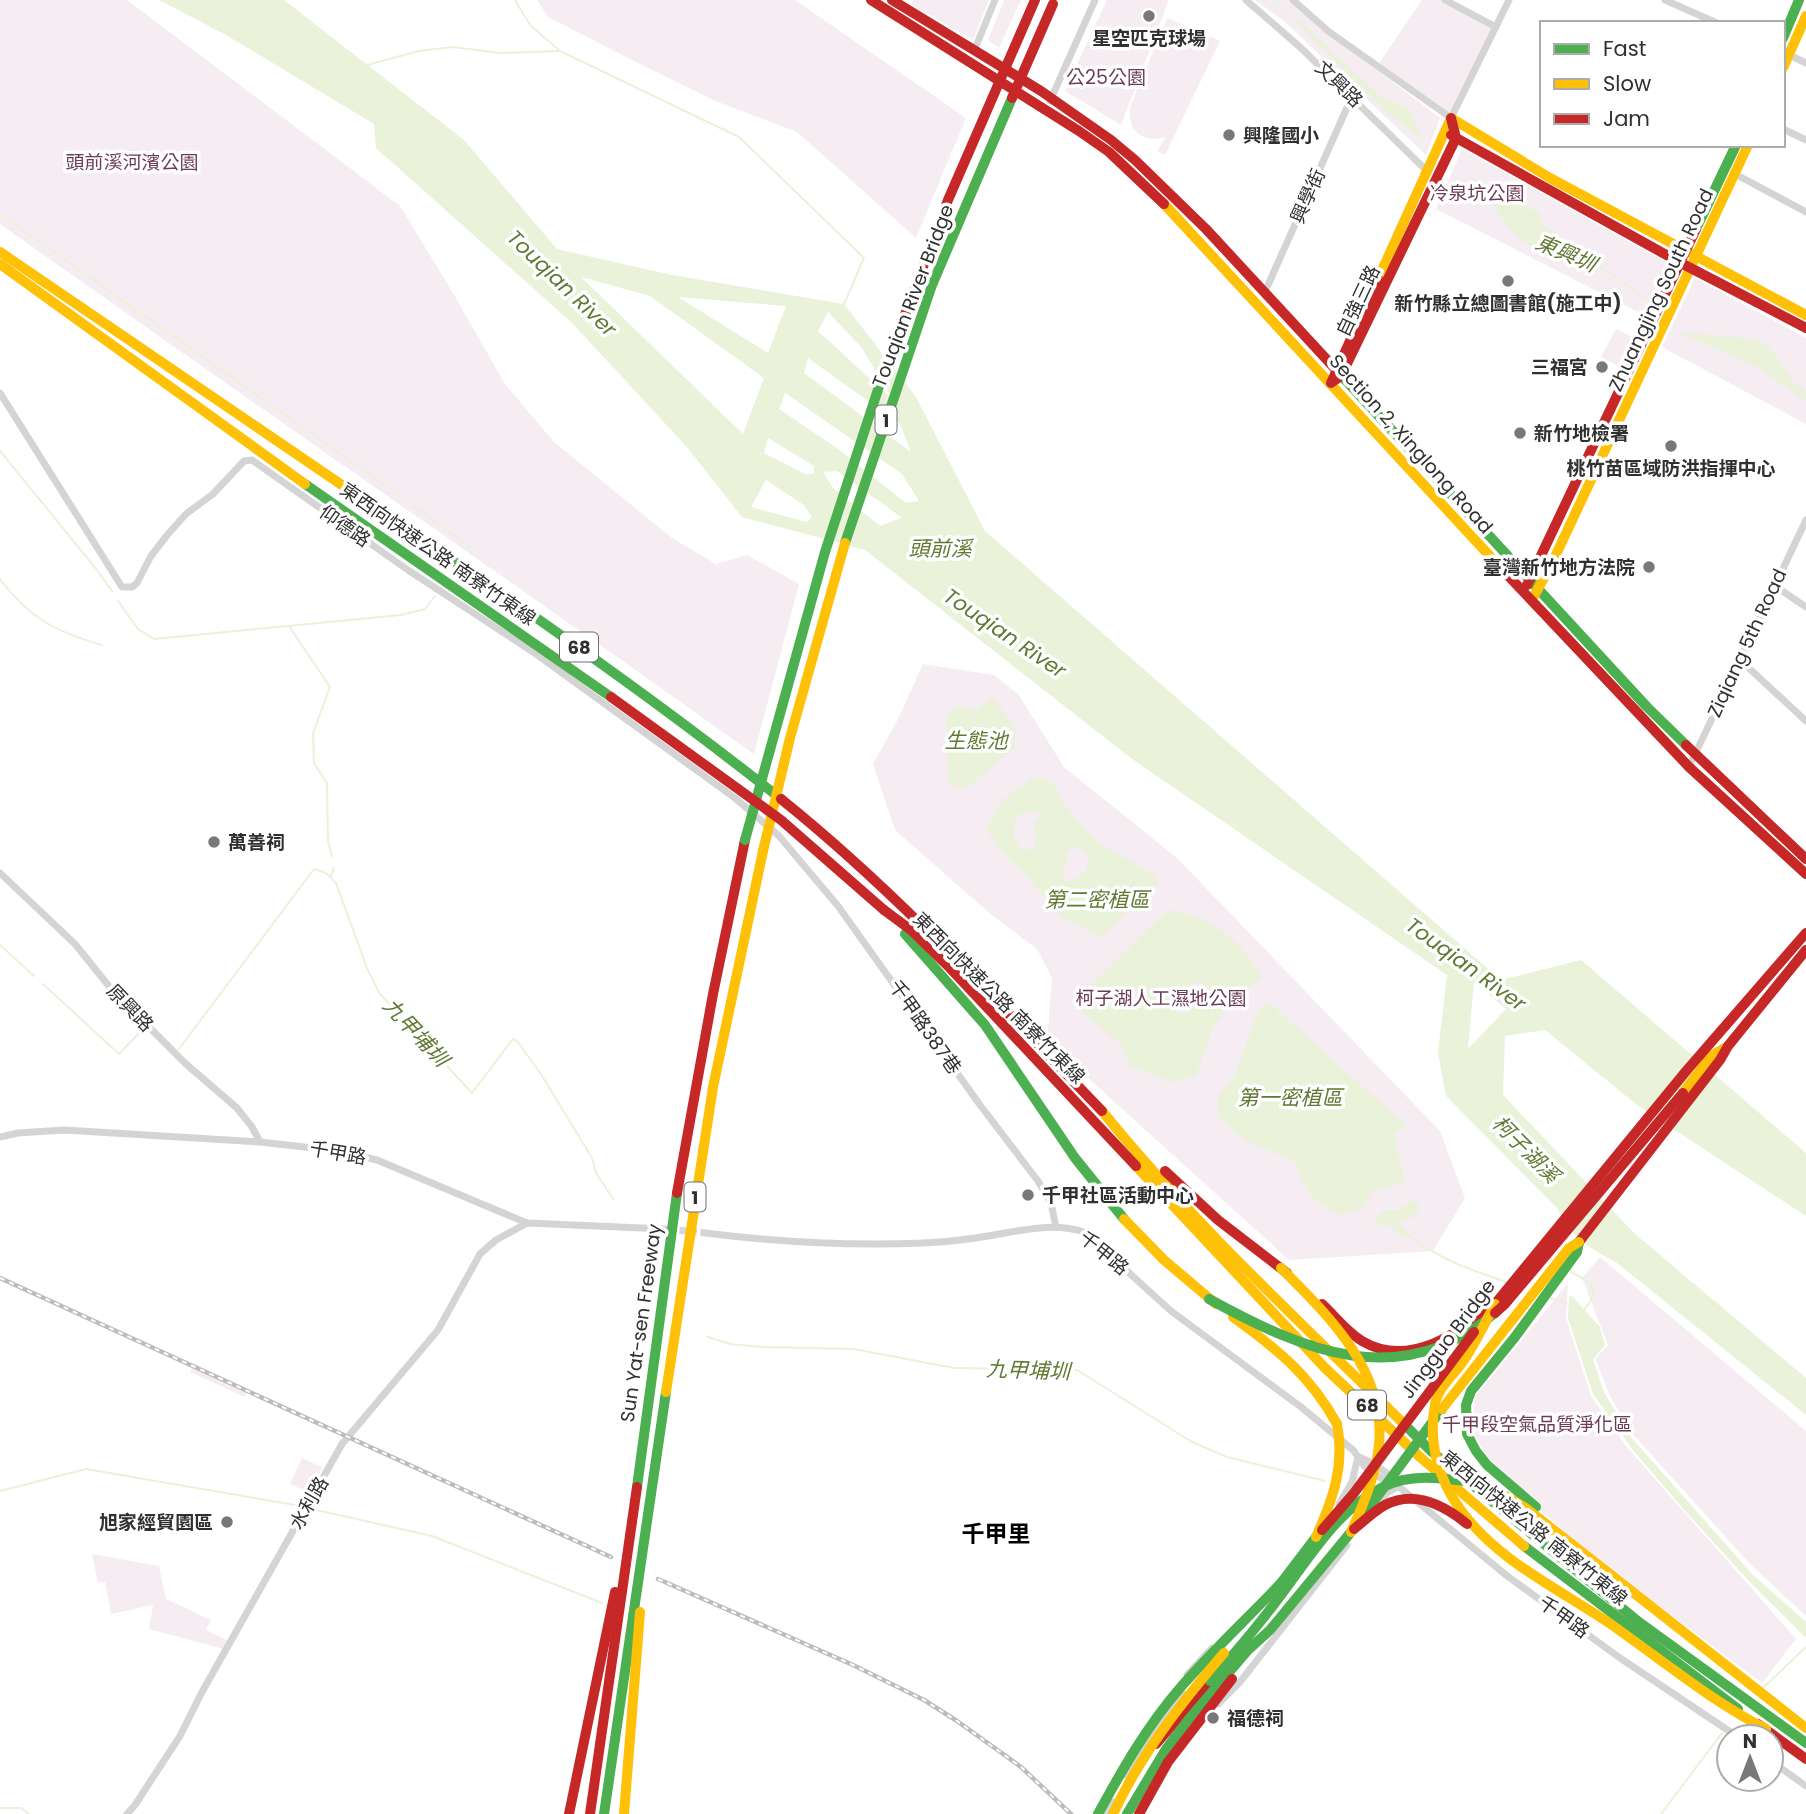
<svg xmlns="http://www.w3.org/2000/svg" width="1806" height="1814" viewBox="0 0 1806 1814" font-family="Poppins,'Noto Sans TC',sans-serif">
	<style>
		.green { fill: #f5edf2 }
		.water { fill: #eaf2da; fill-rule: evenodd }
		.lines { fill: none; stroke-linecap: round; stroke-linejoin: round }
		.stream { stroke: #eaf2da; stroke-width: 2 }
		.street-tunnel { stroke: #d6d6d6; stroke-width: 7; stroke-dasharray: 7 3.5; stroke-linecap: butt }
		.street { stroke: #d4d4d4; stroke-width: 7 }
		.fast { stroke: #4caf50; stroke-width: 10 }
		.slow { stroke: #ffc107; stroke-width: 10 }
		.jam { stroke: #c62828; stroke-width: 10 }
		.rail-casing { stroke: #bcbcbc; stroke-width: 4.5 }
		.rail { stroke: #fff; stroke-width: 2; stroke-dasharray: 5; stroke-linecap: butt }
		.street-bridge { stroke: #d4d4d4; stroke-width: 7 }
		.fast-bridge { stroke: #4caf50; stroke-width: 10 }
		.slow-bridge { stroke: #ffc107; stroke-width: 10 }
		.jam-bridge { stroke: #c62828; stroke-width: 10 }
		.poi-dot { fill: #787878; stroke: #fff; stroke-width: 2.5 }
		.labels { text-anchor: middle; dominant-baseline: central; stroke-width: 7; stroke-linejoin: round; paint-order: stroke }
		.shield { fill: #fff; stroke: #6e6e6e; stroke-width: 2 }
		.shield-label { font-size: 18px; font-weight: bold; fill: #303030 }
		.poi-label { font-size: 19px; font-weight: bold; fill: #303030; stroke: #fff; text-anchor: start }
		.park-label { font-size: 19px; fill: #6c3c55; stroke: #fff }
		.street-label { font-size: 19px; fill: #303030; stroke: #fff }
		.water-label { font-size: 21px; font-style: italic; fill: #627933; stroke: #fff }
		.quarter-label { font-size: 23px; font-weight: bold; fill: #000; stroke: #fff }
	</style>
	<rect width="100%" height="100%" fill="#fff"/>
	<g class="green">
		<path d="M 0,0 L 127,0 L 400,206 L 453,293 L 505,384 L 554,442 L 672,538 L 716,564 L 747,555 L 799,584 L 754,754 C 504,576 251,402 0,224 Z"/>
		<path d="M 537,0 L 795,0 L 966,118 L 916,238 L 797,132 L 713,100 L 628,58 L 548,17 Z"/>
		<path d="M 913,0 L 989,0 L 973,40 L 911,4 Z"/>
		<path d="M 1004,0 L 1021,0 L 999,48 L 988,40 Z"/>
		<path d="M 1107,0 L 1169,0 L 1121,125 L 1065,91 Z"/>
		<path d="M 1255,0 L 1289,0 L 1318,25 L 1440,118 L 1426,155 L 1284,21 Z"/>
		<path d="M 1422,0 L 1445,0 L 1496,27 L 1451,118 L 1378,65 Z"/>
		<path d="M 1167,18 L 1220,41 L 1165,155 L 1157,151 L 1166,137 C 1142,144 1127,130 1130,107 Z"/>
		<path d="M 1462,149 L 1671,265 L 1648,317 L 1436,209 Z"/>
		<path d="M 1695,278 L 1806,338 L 1806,424 L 1662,347 Z"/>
		<path d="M 1616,329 L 1633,337 L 1618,366 L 1601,357 Z"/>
		<path d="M 923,664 L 994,675 L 1018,694 L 1064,767 L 1177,858 L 1440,1131 L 1465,1198 L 1433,1251 L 1289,1260 L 1047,1041 L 1052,978 L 1037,949 L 988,912 L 895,830 L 873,764 L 897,721 Z"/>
		<path d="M 1600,1257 L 1806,1431 L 1806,1616 L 1750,1564 L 1631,1432 L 1610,1396 L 1595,1359 L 1608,1345 L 1582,1278 Z"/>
		<path d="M 1568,1283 L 1566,1318 L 1591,1396 L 1626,1446 L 1796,1639 L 1762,1683 L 1592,1556 L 1492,1467 L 1472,1430 L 1475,1397 Z"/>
		<path d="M 194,1364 L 248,1389 L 245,1397 L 190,1372 Z"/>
		<path d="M 302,1458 L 322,1467 L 311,1493 L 290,1484 Z"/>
		<path d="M 92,1554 L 159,1566 L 166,1599 L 211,1620 L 206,1630 L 229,1641 L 224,1649 L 149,1629 L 153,1605 L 111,1614 L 105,1582 L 98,1583 Z"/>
	</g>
	<g class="water">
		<path d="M 159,0 L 284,0 L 464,140 L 557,249 L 672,275 L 844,304 L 916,397 L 985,531 L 1501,980 L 1581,960 L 1806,1153 L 1806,1216 L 1637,1105 L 1545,1030 L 1505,1036 L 1503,1095 L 1635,1234 L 1806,1378 L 1806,1415 L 1617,1263 C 1586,1246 1574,1240 1557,1208 L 1446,1096 L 1438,1052 L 1447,975 L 1132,759 L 865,550 L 742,517 L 686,446 L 572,323 L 376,148 L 374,124 L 226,35 ZM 581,277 L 650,296 L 764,378 L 743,434 ZM 678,297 L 786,306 L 768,353 ZM 828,312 L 861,347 L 894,401 L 818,331 ZM 808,358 L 900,424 L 911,452 L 804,373 ZM 785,393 L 902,474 L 919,501 L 906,503 L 837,448 L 779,409 ZM 768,438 L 814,466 L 814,474 L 805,474 L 764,453 ZM 837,471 L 901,517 L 901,518 L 880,526 L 833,488 L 823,472 ZM 766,480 L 804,505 L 812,517 L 807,522 L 751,507 ZM 1474,982 L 1506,1009 L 1468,1049 Z"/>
		<path d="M 1288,13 L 1306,26 L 1380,97 L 1409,108 L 1422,141 L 1374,100 Z"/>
		<path d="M 1484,185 L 1497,190 L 1540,214 L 1542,226 L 1554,230 L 1563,240 L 1577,244 L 1596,256 L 1581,266 C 1530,254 1505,234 1484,185 Z"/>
		<path d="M 1678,332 L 1753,339 L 1764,344 L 1771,350 L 1792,380 L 1806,392 L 1806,401 L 1756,366 Z"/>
		<path d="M 993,697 L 1016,730 L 1014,748 L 967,787 L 956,788 L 948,780 L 946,717 L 956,705 L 974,711 Z"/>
		<path d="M 1034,778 L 1044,778 L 1055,785 L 1065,806 L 1098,843 L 1155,875 L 1158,884 L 1100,938 L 1059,914 L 1025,874 L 1001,851 L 986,829 L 1003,799 ZM 1041,810 L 1042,816 L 1034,822 L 1034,829 L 1037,832 L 1034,848 L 1023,851 L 1014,840 L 1015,818 L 1025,811 L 1031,814 ZM 1076,846 L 1089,856 L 1086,872 L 1071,882 L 1066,882 L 1062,872 L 1067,862 L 1066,852 Z"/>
		<path d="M 1168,910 C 1207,914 1247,943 1261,979 L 1233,999 L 1212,1029 L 1196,1076 L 1173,1082 L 1131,1066 L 1119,1043 L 1083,1013 L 1081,995 ZM 1197,982 L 1208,986 L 1205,998 L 1188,1004 L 1188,1012 L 1181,1015 L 1173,1007 L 1176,995 L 1186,994 Z"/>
		<path d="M 1269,1003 L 1406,1125 L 1394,1136 L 1405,1182 L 1372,1192 L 1363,1208 L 1341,1215 C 1309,1200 1307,1193 1294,1161 L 1244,1140 L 1218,1116 L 1217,1098 L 1236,1074 L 1258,1011 Z"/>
		<path d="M 1413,1200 L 1420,1207 L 1414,1217 L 1399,1223 L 1411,1237 L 1403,1238 L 1389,1225 L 1372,1224 L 1385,1210 L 1400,1210 Z"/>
		<path d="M 1571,1295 L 1600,1327 L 1605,1345 L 1593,1359 L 1604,1392 L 1630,1436 L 1752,1574 L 1806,1622 L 1806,1638 L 1747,1579 L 1686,1512 L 1632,1449 L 1593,1394 L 1568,1318 L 1569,1297 Z"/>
	</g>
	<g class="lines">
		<g class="stream">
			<path d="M 515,0 L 530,25 L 560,51 L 739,137 L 864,258 L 844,304"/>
			<path d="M 1273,0 L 1290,15"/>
			<path d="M 367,65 L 419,51 L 453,47 L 499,53 L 559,51"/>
			<path d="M 1470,177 L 1483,185"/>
			<path d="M 0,214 L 403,498"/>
			<path d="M 1592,261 L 1649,300"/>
			<path d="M 0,451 L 97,570 L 112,591"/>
			<path d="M 414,506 L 469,547"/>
			<path d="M 0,579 C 29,618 56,632 102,645"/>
			<path d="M 118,601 L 138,629 L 154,639 L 401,615 L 425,609 L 435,596"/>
			<path d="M 289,626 L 330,687 L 313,733 L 314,763 L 327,783 L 328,841 L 332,857"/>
			<path d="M 331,876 L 334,868"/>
			<path d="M 0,945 L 34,976"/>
			<path d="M 43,984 L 119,1054 L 144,1028"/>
			<path d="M 179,1049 L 314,869 L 326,873 L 336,883 L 367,968 L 380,994 L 472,1093 L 513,1039 L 517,1041 L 541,1074 L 592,1158 L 596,1173 L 614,1200"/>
			<path d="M 1411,1237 C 1440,1260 1472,1270 1506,1282"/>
			<path d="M 1571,1269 L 1571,1272 C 1593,1282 1602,1290 1583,1311"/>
			<path d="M 1551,1298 L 1569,1304"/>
			<path d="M 708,1337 L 730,1344 L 762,1347 L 854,1349 L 954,1368 L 1077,1370 L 1192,1442 L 1227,1457 L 1325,1481"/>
			<path d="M 0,1491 L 86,1469 L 301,1506"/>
			<path d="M 312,1509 L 432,1536 L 602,1603"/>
			<path d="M 1764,1687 L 1806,1647"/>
			<path d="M 0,1808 L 21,1808 L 29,1814"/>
			<path d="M 1661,1814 L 1722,1733"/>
		</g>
		<path class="street-tunnel" d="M 669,1229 L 705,1233"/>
		<g class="street">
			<path d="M 1246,0 L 1301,48 L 1428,172"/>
			<path d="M 1293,0 L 1328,31 L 1451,118 L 1509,0"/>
			<path d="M 1445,0 L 1496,27"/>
			<path d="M 1665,0 L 1717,23"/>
			<path d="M 974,51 L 995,0"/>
			<path d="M 1783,52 L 1806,63"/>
			<path d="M 1050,101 L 1095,0"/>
			<path d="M 1783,129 L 1806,140"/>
			<path d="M 1735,174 L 1806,212"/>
			<path d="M 1264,294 L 1350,101 L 1353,99"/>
			<path d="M 0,393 L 122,587 L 132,587 L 137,583 L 151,556 L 168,534 L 186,514 L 213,494 L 244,461 L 252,460 L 408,570 L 533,652 L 735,798 L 779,836 L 838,906 L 980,1105 L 1038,1181 L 1051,1203 L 1056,1227"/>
			<path d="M 1775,586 L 1806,607"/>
			<path d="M 1739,659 L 1806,721"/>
			<path d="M 1689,767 L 1806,520"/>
			<path d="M 0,873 L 75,944 L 112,990 L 186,1064 L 237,1108 L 252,1127 L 260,1142"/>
			<path d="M 0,1137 L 18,1133 L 64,1130 L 260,1142 L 339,1151 L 377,1160 L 527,1223 L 665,1229"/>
			<path d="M 705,1233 C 777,1242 852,1246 924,1243 C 948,1242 971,1239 994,1235 C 1024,1230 1054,1222 1084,1232 L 1171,1311 L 1301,1407 L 1353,1450 L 1366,1468 L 1390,1484"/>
			<path d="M 1359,1457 C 1375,1463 1388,1472 1398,1486 L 1506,1575 L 1620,1658 L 1738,1737"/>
			<path d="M 1339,1504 L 1352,1482 L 1358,1457"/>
			<path d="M 1375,1507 L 1387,1493 L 1397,1487"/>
			<path d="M 1187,1675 L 1212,1648"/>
			<path d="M 1218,1704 L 1240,1682 L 1347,1545"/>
			<path d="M 1144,1745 L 1184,1694"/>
			<path d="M 1771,1761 L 1806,1786"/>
			<path d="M 127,1814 L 135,1805 L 180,1736 L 202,1692 L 342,1444 L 438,1330 L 480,1254 L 496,1240 L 527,1223"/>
		</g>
		<g class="fast">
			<path d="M 1783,38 L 1799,0"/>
			<path d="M 1696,229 L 1736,145"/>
			<path d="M 1341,375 L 1647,707 L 1686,745"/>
			<path d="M 905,934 L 985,1025 L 1075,1158 L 1124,1219"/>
			<path d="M 1401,1421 L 1431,1451 L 1639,1622 L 1806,1743"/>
			<path d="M 637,1487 L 677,1193"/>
			<path d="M 1536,1507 L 1487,1465 L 1476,1451 L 1467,1434 L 1466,1405 L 1471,1391 L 1515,1337 L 1577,1252 L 1579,1242"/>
			<path d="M 1524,1546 L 1738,1709"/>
			<path d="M 1281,1583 L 1316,1537"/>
			<path d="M 604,1814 L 666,1392"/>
		</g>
		<g class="slow">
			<path d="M 1783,68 L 1806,16"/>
			<path d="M 1451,118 L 1550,178 L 1806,315"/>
			<path d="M 1164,204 L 1499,566"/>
			<path d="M 1378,279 L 1451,118"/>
			<path d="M 1534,596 L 1553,561 L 1748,145"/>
			<path d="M 1683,1093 L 1711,1056 L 1728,1046"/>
			<path d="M 1102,1111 C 1192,1222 1299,1321 1401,1421"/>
			<path d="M 1136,1166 L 1325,1368 L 1420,1457 L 1524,1546"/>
			<path d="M 1124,1219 L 1164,1260 L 1216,1304"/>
			<path d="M 1233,1317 C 1277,1349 1310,1375 1337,1424"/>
			<path d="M 666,1392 L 713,1087 L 763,851"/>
			<path d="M 1476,1483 L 1508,1497 L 1527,1509 L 1806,1728"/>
			<path d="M 624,1814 L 640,1612"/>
		</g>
		<g class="jam">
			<path d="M 871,0 L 1079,131 L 1109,152 L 1164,204"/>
			<path d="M 892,0 L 1041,91 L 1111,140 L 1135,160 L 1206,229 L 1341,375"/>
			<path d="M 1451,135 L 1679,262 L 1806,328"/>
			<path d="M 1378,279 L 1331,383 L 1341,376 L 1456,138 L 1451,118"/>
			<path d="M 1499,566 L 1689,767 L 1806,874"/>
			<path d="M 1527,585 L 1696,229"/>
			<path d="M 1686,745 L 1806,859"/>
			<path d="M 884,910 L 911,930 L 950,968 L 1136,1166"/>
			<path d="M 1165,1171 L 1218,1220 L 1287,1273"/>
			<path d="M 677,1193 L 713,994 L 745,840"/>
			<path d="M 1579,1242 L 1720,1060 L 1728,1046 L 1806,950"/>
			<path d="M 1322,1304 C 1335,1316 1347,1332 1362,1341 C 1409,1369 1459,1333 1495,1304"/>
			<path d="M 1495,1304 L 1687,1070 L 1806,933"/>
			<path d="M 1758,1724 L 1806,1759"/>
			<path d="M 1156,1744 L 1210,1681"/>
			<path d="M 569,1814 L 615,1592"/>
			<path d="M 590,1814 L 637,1487"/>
		</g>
		<g class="rail-casing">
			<g id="rail">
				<path d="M 0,1278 L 611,1557"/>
				<path d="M 658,1579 L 853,1665 L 924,1700 L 957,1721 L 1021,1767 L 1071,1814"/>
			</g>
		</g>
		<use href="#rail" class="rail"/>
		<g class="street-bridge">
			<path d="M 1127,1776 L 1141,1749"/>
			<path d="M 1105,1814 L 1113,1802"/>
		</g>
		<g class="fast-bridge">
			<path d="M 305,484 L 611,697"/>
			<path d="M 845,543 L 932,285 L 1012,98"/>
			<path d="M 449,558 C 563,635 674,714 781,799"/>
			<path d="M 745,840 L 825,552 L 885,368"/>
			<path d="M 1209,1299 C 1304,1351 1401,1393 1495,1313"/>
			<path d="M 1210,1681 C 1234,1654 1257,1627 1278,1599 C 1308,1560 1337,1509 1383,1487 C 1411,1473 1442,1478 1472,1482"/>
			<path d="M 1098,1814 C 1122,1770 1147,1726 1180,1688 C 1212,1651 1248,1618 1281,1583"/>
			<path d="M 1127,1814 L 1166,1749 L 1189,1719 L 1248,1650 L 1270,1630 L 1351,1532 L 1442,1409"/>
		</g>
		<g class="slow-bridge">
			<path d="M 0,252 L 449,558"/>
			<path d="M 0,264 L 305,484"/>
			<path d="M 763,851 L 790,738 L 845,543"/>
			<path d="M 1281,1268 C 1329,1316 1386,1371 1379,1445 C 1376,1475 1363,1505 1351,1532"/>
			<path d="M 1495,1304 C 1485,1323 1476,1342 1464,1360 C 1455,1374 1438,1387 1435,1404 C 1428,1441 1438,1479 1460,1509 C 1497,1561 1561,1590 1612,1625 C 1663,1661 1710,1700 1766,1729"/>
			<path d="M 1442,1409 L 1569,1248 L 1579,1242"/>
			<path d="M 1316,1537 C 1333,1499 1345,1466 1337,1424"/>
			<path d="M 1113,1814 C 1141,1754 1181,1703 1224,1653"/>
		</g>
		<g class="jam-bridge">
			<path d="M 1012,98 L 1053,4"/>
			<path d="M 885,368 L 948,200 L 1035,0"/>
			<path d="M 611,697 L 781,820 L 884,910"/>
			<path d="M 781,799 C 898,893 999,1004 1102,1111"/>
			<path d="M 1495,1313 L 1505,1304 L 1683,1093"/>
			<path d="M 1354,1529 C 1364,1521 1374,1511 1385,1505 C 1414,1490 1444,1505 1467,1524"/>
			<path d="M 1322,1530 L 1354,1493 L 1474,1332"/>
			<path d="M 1139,1814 L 1168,1762 L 1232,1679"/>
		</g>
	</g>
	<g class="poi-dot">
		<circle cx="1149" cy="16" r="7"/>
		<circle cx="1229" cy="135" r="7"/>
		<circle cx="1508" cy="281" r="7"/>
		<circle cx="1602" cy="367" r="7"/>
		<circle cx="1520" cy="433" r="7"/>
		<circle cx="1671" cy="446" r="7"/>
		<circle cx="1649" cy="567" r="7"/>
		<circle cx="214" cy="842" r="7"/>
		<circle cx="1028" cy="1195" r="7"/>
		<circle cx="227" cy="1522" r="7"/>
		<circle cx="1213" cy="1718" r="7"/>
	</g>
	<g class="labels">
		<g class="shield">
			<rect x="875.5" y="405.5" width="21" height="29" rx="5"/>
			<rect x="560" y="632.5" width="38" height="29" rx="5"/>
			<rect x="684.5" y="1182.5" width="21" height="29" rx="5"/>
			<rect x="1348" y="1390.5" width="38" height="29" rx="5"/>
		</g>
		<g class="shield-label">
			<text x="886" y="420">1</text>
			<text x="579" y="647">68</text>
			<text x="695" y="1197">1</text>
			<text x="1367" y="1405">68</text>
		</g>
		<g class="poi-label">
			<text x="1149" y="38" text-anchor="middle">星空匹克球場</text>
			<text x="1243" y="135">興隆國小</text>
			<text x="1508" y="303" text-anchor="middle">新竹縣立總圖書館(施工中)</text>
			<text x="1588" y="367" text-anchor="end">三福宮</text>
			<text x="1534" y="433">新竹地檢署</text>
			<text x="1671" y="468" text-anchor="middle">桃竹苗區域防洪指揮中心</text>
			<text x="1635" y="567" text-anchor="end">臺灣新竹地方法院</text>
			<text x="228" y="842">萬善祠</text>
			<text x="1042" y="1195">千甲社區活動中心</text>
			<text x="213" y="1522" text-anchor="end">旭家經貿園區</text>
			<text x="1227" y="1718">福德祠</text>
		</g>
		<g class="park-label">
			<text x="1106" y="77">公25公園</text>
			<text x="132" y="162">頭前溪河濱公園</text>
			<text x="1477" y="193">冷泉坑公園</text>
			<text x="1161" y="998">柯子湖人工濕地公園</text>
			<text x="1537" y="1424">千甲段空氣品質淨化區</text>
		</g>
		<g class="street-label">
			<text transform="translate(1339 84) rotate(44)">文興路</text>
			<text transform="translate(1308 196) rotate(-66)">興學街</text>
			<text transform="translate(1661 290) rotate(-65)">Zhuangjing South Road</text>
			<text transform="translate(913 296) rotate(-69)">Touqian River Bridge</text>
			<text transform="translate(1358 301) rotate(-65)">自強三路</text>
			<text transform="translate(1411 444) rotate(48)">Section 2, Xinglong Road</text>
			<text transform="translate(345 526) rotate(35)">仰德路</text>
			<text transform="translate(438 554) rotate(35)">東西向快速公路 南寮竹東線</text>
			<text transform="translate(1747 643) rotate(-65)">Ziqiang 5th Road</text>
			<text transform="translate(999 998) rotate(45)">東西向快速公路 南寮竹東線</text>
			<text transform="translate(130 1008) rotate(46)">原興路</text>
			<text transform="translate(925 1027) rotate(55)">千甲路387巷</text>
			<text transform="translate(338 1153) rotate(10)">千甲路</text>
			<text transform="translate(1104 1253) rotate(39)">千甲路</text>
			<text transform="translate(641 1323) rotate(-82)">Sun Yat-sen Freeway</text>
			<text transform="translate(1448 1339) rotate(-53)">Jingguo Bridge</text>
			<text transform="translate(309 1503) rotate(-60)">水利路</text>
			<text transform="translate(1534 1528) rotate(39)">東西向快速公路 南寮竹東線</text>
			<text transform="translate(1564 1617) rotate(36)">千甲路</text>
		</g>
		<g class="water-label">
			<text transform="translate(1566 253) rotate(23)">東興圳</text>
			<text transform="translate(562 283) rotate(44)">Touqian River</text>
			<text x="940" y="548">頭前溪</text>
			<text transform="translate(1005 633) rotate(34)">Touqian River</text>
			<text x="976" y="740">生態池</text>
			<text x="1097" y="899">第二密植區</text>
			<text transform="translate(1466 964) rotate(36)">Touqian River</text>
			<text transform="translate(416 1032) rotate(47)">九甲埔圳</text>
			<text x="1290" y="1097">第一密植區</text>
			<text transform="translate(1526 1149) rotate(45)">柯子湖溪</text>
			<text transform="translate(1028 1370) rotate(2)">九甲埔圳</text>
		</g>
		<g class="quarter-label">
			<text x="996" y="1534">千甲里</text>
		</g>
	</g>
	<rect x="1540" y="21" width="245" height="126" fill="#ffffff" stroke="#acacac" stroke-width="2"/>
	<rect x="1554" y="44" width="35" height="10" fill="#4caf50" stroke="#acacac" stroke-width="2"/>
	<text x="1603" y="56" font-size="21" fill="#303030">Fast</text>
	<rect x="1554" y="79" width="35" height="10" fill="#ffc107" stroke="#acacac" stroke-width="2"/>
	<text x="1603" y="91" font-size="21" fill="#303030">Slow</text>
	<rect x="1554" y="114" width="35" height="10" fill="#c62828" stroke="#acacac" stroke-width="2"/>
	<text x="1603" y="126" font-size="21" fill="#303030">Jam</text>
	<g transform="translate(1750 1758)"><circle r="33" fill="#ffffff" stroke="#acacac" stroke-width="2"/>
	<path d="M0-5L12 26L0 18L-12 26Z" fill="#787878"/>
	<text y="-10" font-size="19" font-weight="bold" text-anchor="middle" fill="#303030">N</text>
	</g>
</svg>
